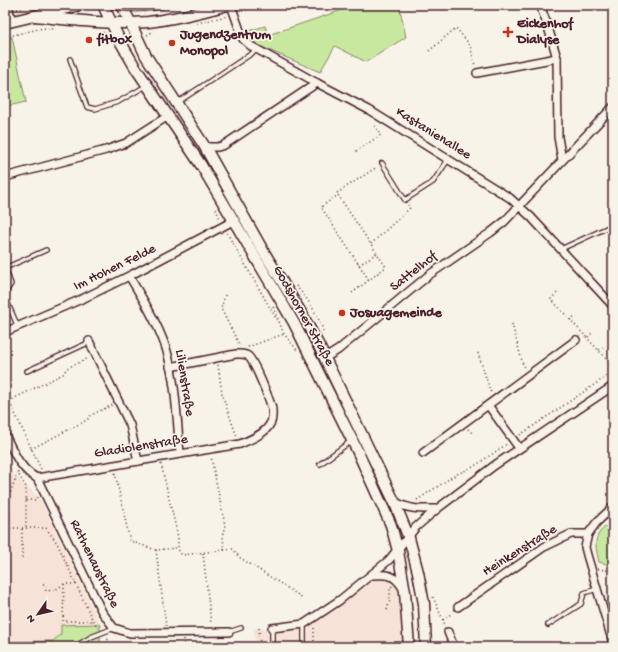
<svg xmlns="http://www.w3.org/2000/svg" width="618" height="652" viewBox="0 0 618 652" font-family="'Gochi Hand',sans-serif">
	<style>
		.built { fill: #f6e2d6 }
		.green { fill: #c8e8a0; stroke: #898466 }
		.lines { fill: none; stroke-linecap: round; stroke-linejoin: round }
		.lane-casing { stroke: #4a1f2b; stroke-width: 6 }
		.street-casing { stroke: #4a1f2b; stroke-width: 10 }
		.secondary-casing { stroke: #4a1f2b; stroke-width: 13 }
		.path { stroke: #4a1f2b; stroke-width: 1.5; stroke-dasharray: 1 3; stroke-linecap: butt }
		.lane { stroke: #f7f3e8; stroke-width: 3.5 }
		.street { stroke: #f7f3e8; stroke-width: 7 }
		.secondary { stroke: #f7f3e8; stroke-width: 10 }
		.tram { stroke: #4a1f2b; stroke-width: 1 }
		.poi-dot { fill: #c8321e; stroke: #f7f3e8; stroke-width: 1.5 }
		.labels { text-anchor: middle; dominant-baseline: central; stroke-width: 3.5; stroke-linejoin: round; paint-order: stroke }
		.poi-label { font-size: 14px; font-weight: bold; fill: #4a1f2b; stroke: #f7f3e8; text-anchor: start }
		.street-label { font-size: 14px; fill: #4a1f2b; stroke: #f7f3e8 }
	</style>
	<rect width="100%" height="100%" fill="#f7f3e8"/>
	<filter id="ink" filterUnits="userSpaceOnUse"><feTurbulence type="fractalNoise" baseFrequency=".025" numOctaves="2"/><feDisplacementMap in="SourceGraphic" scale="8" xChannelSelector="R" yChannelSelector="G"/><feConvolveMatrix kernelMatrix="1 2 1 2 8 2 1 2 1" color-interpolation-filters="sRGB"/></filter>
	<g filter="url(#ink)">
		<g class="built">
			<path d="M 5,5 L 80,5 L 5,23 Z"/>
			<path d="M 5,457 L 16,478 L 30,489 L 41,501 L 100,624 L 61,625 L 61,634 L 53,642 L 5,642 Z"/>
			<path d="M 372,575 L 398,580 L 409,647 L 255,647 L 254,628 L 272,628 L 304,624 Z"/>
		</g>
		<g class="green">
			<path d="M 357,5 L 399,5 L 406,37 L 366,62 L 335,46 L 320,72 L 250,42 L 245,32 L 265,26 L 268,35 Z"/>
			<path d="M 12,37 L 26,102 L 8,106 L 5,91 L 5,39 Z"/>
			<path d="M 613,521 L 613,566 L 599,562 C 594,541 593,534 613,521 Z"/>
			<path d="M 100,624 L 100,647 L 5,647 L 5,642 L 53,641 L 61,634 L 61,625 Z"/>
		</g>
		<g class="lines">
			<g class="lane-casing">
				<g id="lane">
					<path d="M 70,59 L 87,107 L 95,109 L 118,102 L 146,86"/>
					<path d="M 178,102 L 257,50"/>
					<path d="M 382,163 L 405,200 L 433,182 L 448,160"/>
					<path d="M 561,249 L 613,225"/>
					<path d="M 5,293 L 11,284 L 5,268 L 46,250"/>
					<path d="M 5,297 L 18,327"/>
					<path d="M 27,371 L 90,342"/>
					<path d="M 320,464 L 351,441"/>
					<path d="M 304,624 L 304,647"/>
					<path d="M 548,625 L 581,604 L 584,593 L 597,589"/>
					<path d="M 272,628 L 272,647"/>
					<path d="M 229,632 L 241,628"/>
					<path d="M 74,647 L 91,637 L 114,628"/>
				</g>
			</g>
			<g class="street-casing">
				<g id="street">
					<path d="M 8,5 L 12,21"/>
					<path d="M 231,5 L 243,39 L 251,46 L 317,83 L 369,110 L 510,198 L 531,217 L 613,306"/>
					<path d="M 540,5 L 548,27 L 557,58 L 558,137 L 562,160"/>
					<path d="M 477,73 L 557,58"/>
					<path d="M 205,147 L 218,147 L 224,145 L 317,83"/>
					<path d="M 5,177 L 106,150 L 126,143 L 168,116"/>
					<path d="M 129,276 C 143,299 157,322 166,348 C 176,381 177,420 180,454"/>
					<path d="M 5,332 L 84,298 L 129,276 L 233,221"/>
					<path d="M 89,341 L 130,425 L 138,461"/>
					<path d="M 325,358 L 338,350 L 429,275 L 490,233 L 504,222 L 613,107"/>
					<path d="M 488,405 L 519,448"/>
					<path d="M 5,435 C 13,450 20,470 37,478 L 102,612 L 114,628 L 130,633 L 229,632"/>
					<path d="M 423,453 L 576,340"/>
					<path d="M 37,478 L 240,444 C 250,440 265,434 270,424 C 273,420 272,414 272,409 C 270,400 254,361 248,356 C 244,353 240,354 236,354 L 170,367"/>
					<path d="M 394,501 C 408,510 421,509 437,509"/>
					<path d="M 588,534 L 585,547 L 587,555 L 613,643"/>
					<path d="M 372,575 C 387,574 394,574 402,587"/>
					<path d="M 458,607 L 544,547 L 571,534 L 588,534 L 597,522 L 613,507"/>
					<path d="M 272,628 L 304,624 L 340,600 L 389,560 L 416,527 L 437,509 L 495,465 L 613,386"/>
					<path d="M 448,632 L 454,647"/>
				</g>
			</g>
			<g class="secondary-casing">
				<g id="secondary">
					<path d="M 103,5 L 120,41 L 135,67 L 201,165 L 294,323 L 357,450 L 391,525 L 398,551 L 405,592 L 409,647"/>
					<path d="M 122,5 L 146,56 L 205,147 L 262,249 L 303,316 L 318,344 L 394,501 L 409,538 L 418,572 L 424,604 L 426,647"/>
					<path d="M 35,16 C 72,20 110,25 148,22 C 175,19 202,12 228,5"/>
					<path d="M 5,23 L 80,5"/>
				</g>
			</g>
			<g class="path">
				<path d="M 143,5 L 145,13"/>
				<path d="M 17,9 L 36,5"/>
				<path d="M 242,11 L 261,5"/>
				<path d="M 197,23 L 227,16"/>
				<path d="M 103,32 L 108,39"/>
				<path d="M 147,35 L 154,31"/>
				<path d="M 5,37 L 43,28 L 56,29"/>
				<path d="M 429,51 L 456,28 L 470,45 L 475,66"/>
				<path d="M 356,151 L 381,135 L 374,125"/>
				<path d="M 337,193 L 377,167"/>
				<path d="M 216,209 L 220,219"/>
				<path d="M 227,233 L 277,320"/>
				<path d="M 371,244 L 410,208 L 408,205"/>
				<path d="M 359,265 L 377,253"/>
				<path d="M 296,286 C 308,299 319,316 324,334"/>
				<path d="M 352,293 L 386,267 L 338,195 L 321,207 L 369,280"/>
				<path d="M 557,293 L 551,299 L 613,366"/>
				<path d="M 225,295 L 221,309 L 240,346"/>
				<path d="M 273,307 L 284,334 L 297,350"/>
				<path d="M 570,320 L 576,315"/>
				<path d="M 512,324 L 523,365 L 526,368"/>
				<path d="M 588,337 L 593,332"/>
				<path d="M 248,347 L 284,334"/>
				<path d="M 599,350 L 605,346"/>
				<path d="M 478,353 L 491,393"/>
				<path d="M 218,365 L 222,394 L 237,437"/>
				<path d="M 5,392 L 41,469"/>
				<path d="M 9,401 L 63,374 L 67,368 L 89,358"/>
				<path d="M 468,429 L 472,433"/>
				<path d="M 520,435 L 613,372"/>
				<path d="M 31,449 L 87,420 L 91,415 L 112,405"/>
				<path d="M 161,464 L 178,537 C 178,544 177,550 182,555 L 224,550 L 223,533 L 225,525 L 211,457"/>
				<path d="M 17,472 L 26,487 L 26,528"/>
				<path d="M 115,473 L 130,541 L 156,550 L 177,548"/>
				<path d="M 26,500 L 35,500 L 38,497"/>
				<path d="M 417,500 L 455,475 L 473,467 L 507,444"/>
				<path d="M 6,528 L 46,528 L 57,543 L 93,621 L 98,627"/>
				<path d="M 10,528 L 9,496 L 18,472"/>
				<path d="M 22,529 L 22,561"/>
				<path d="M 156,550 L 166,626"/>
				<path d="M 224,550 L 233,549 L 239,557 L 303,598"/>
				<path d="M 203,553 L 211,624"/>
				<path d="M 598,569 L 613,571"/>
				<path d="M 43,584 L 45,584 L 46,591 L 55,590 L 64,584 L 76,584"/>
				<path d="M 64,584 L 63,621 L 93,621"/>
				<path d="M 613,585 L 610,589 L 613,600"/>
				<path d="M 433,597 L 445,625"/>
				<path d="M 387,610 L 390,600 L 390,589 L 392,586"/>
				<path d="M 443,620 L 452,613"/>
				<path d="M 259,628 L 260,647"/>
				<path d="M 314,628 L 314,647"/>
				<path d="M 184,639 L 184,647"/>
				<path d="M 104,647 L 109,637"/>
				<path d="M 145,647 L 145,640"/>
			</g>
			<use href="#lane" class="lane"/>
			<use href="#street" class="street"/>
			<use href="#secondary" class="secondary"/>
			<path class="tram" d="M 102,5 C 127,17 154,11 180,5"/>
		</g>
	</g>
	<g class="poi-dot">
		<path d="M506 26h4v4h4v4h-4v4h-4v-4h-4v-4h4z"/>
		<circle cx="89" cy="40" r="4"/>
		<circle cx="172" cy="43" r="4"/>
		<circle cx="342" cy="313" r="4"/>
	</g>
	<g class="labels">
		<g class="poi-label">
			<text x="517" y="24">Eickenhof<tspan x="517" dy="16">Dialyse</tspan></text>
			<text x="180" y="35">Jugendzentrum<tspan x="180" dy="16">Monopol</tspan></text>
			<text x="97" y="40">fitbox</text>
			<text x="350" y="313">Josuagemeinde</text>
		</g>
		<g class="street-label">
			<text transform="translate(433 134) rotate(32)">Kastanienallee</text>
			<text transform="translate(115 268) rotate(-26)">Im Hohen Felde</text>
			<text transform="translate(414 272) rotate(-38)">Sattelhof</text>
			<text transform="translate(303 316) rotate(61)">Godshorner Straße</text>
			<text transform="translate(184 383) rotate(81)">Lilienstraße</text>
			<text transform="translate(141 447) rotate(-9)">Gladiolenstraße</text>
			<text transform="translate(520 551) rotate(-32)">Heinkenstraße</text>
			<text transform="translate(94 564) rotate(64)">Rathenaustraße</text>
		</g>
	</g>
	<rect width="618" height="652" fill="none" stroke="#f7f3e8" stroke-width="20"/>
	<rect x="10" y="10" width="598" height="632" fill="none" stroke="#4a1f2b" stroke-width="1.5" filter="url(#ink)"/>
	<g transform="translate(38 614) rotate(236)" stroke="#f7f3e8" stroke-width="3" paint-order="stroke">
	<path d="M0-3L7 15L0 10L-7 15Z" fill="#4a1f2b"/>
	<text y="-6" font-size="11" font-weight="bold" text-anchor="middle" fill="#4a1f2b">N</text>
	</g>
</svg>
